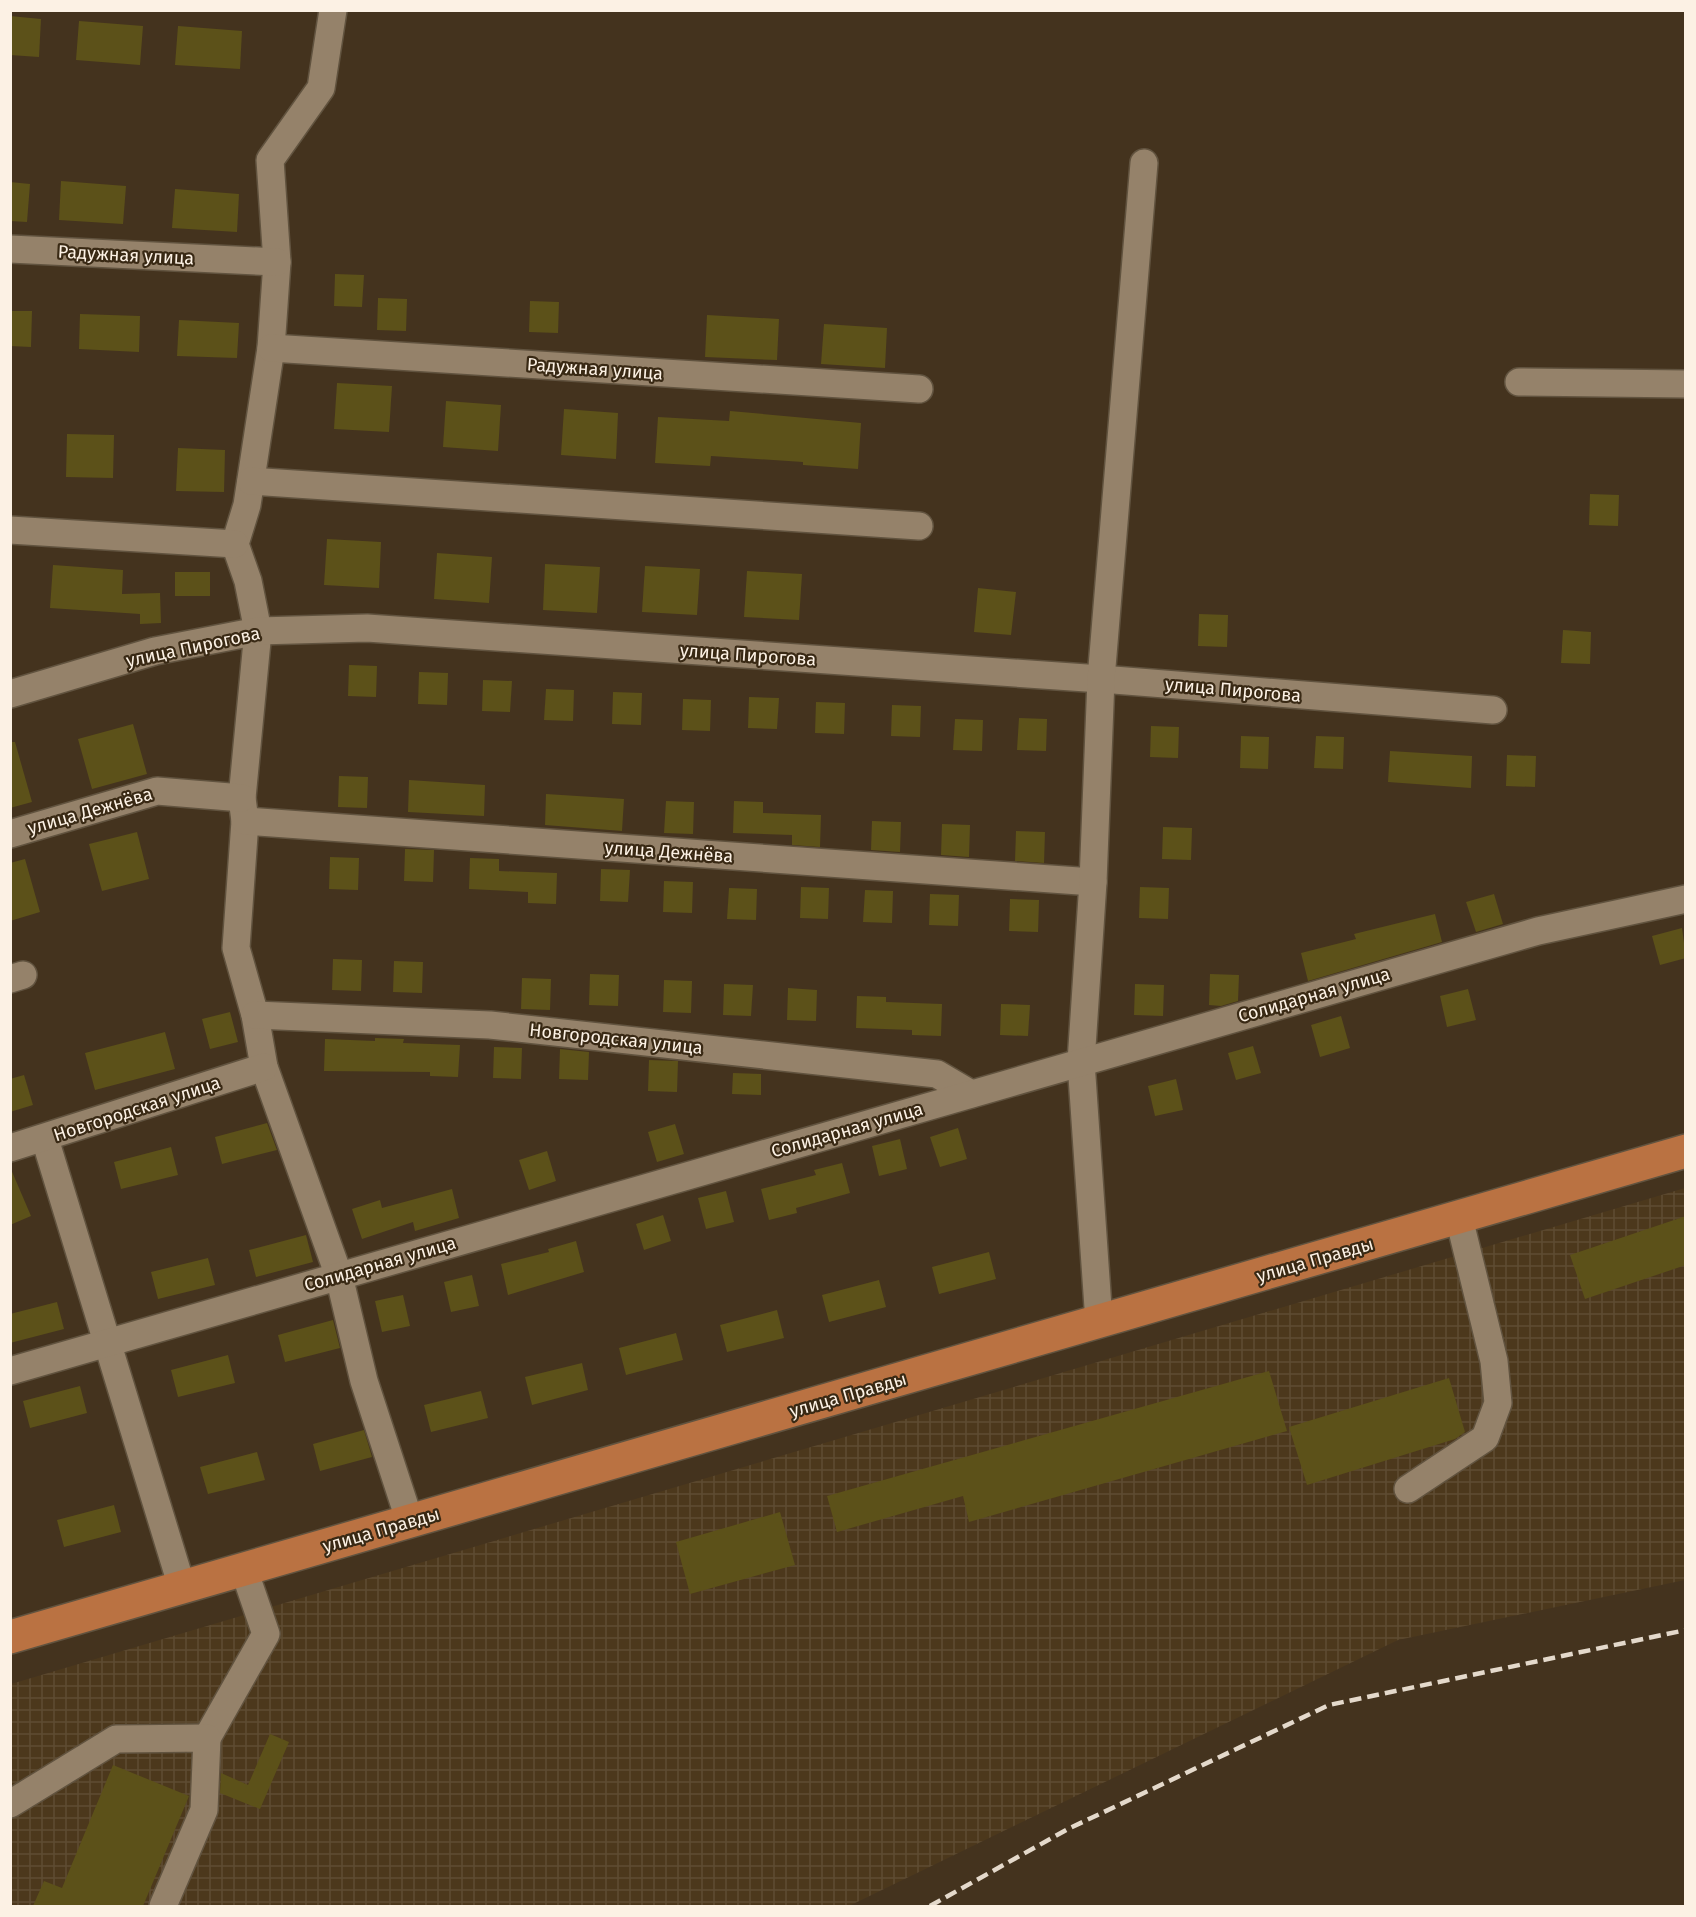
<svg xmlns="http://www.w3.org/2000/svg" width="1696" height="1917" viewBox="0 0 1696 1917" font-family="'Fira Sans',sans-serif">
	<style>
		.industrial { fill: url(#industrial-grid) }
		.building { fill: #5c5119 }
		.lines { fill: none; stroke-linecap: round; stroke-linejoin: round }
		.minor-casing { stroke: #61533f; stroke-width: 30 }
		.major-casing { stroke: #61533f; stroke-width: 36 }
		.minor { stroke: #95826a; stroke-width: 27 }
		.major { stroke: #ba7242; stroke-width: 33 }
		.rail { stroke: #e4d9cb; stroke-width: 4.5; stroke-dasharray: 12 6; stroke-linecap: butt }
		.labels { text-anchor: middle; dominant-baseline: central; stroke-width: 4.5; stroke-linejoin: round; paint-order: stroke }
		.street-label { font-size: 18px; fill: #fcf1e4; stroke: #392914 }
	</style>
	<defs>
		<pattern id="industrial-grid" width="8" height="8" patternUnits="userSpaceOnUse" patternTransform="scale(1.5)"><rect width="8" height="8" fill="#4c381c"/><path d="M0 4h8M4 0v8" fill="none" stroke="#5e4c32"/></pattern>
	</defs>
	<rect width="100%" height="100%" fill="#44331e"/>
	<path class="industrial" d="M 1685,1188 L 1685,1580 L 1398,1640 L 849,1906 L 11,1906 L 11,1684 Z"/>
	<g class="building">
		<path d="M 10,16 L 41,19 L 39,57 L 10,55 Z"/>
		<path d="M 79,21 L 143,26 L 140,65 L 76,60 Z"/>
		<path d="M 178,26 L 242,31 L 240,69 L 175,65 Z"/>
		<path d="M 61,181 L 126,186 L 123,224 L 59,220 Z"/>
		<path d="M 10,182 L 30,184 L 27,222 L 10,221 Z"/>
		<path d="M 175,189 L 239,194 L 237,232 L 172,228 Z"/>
		<path d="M 335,274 L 364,275 L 362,307 L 334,306 Z"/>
		<path d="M 378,298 L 407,299 L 406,331 L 377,330 Z"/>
		<path d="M 530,301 L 559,302 L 558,333 L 529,332 Z"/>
		<path d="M 10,311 L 32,311 L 31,347 L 10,346 Z"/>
		<path d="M 80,314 L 140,316 L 139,352 L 79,349 Z"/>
		<path d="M 707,315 L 779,319 L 777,360 L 705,357 Z"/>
		<path d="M 179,320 L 239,323 L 237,358 L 177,356 Z"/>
		<path d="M 824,324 L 887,328 L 885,368 L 821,364 Z"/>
		<path d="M 337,383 L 392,386 L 389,432 L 334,429 Z"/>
		<path d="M 446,401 L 501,405 L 498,451 L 443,447 Z"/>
		<path d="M 564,409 L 618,413 L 616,459 L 561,455 Z"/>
		<path d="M 730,411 L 861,423 L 858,469 L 803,465 L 803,462 L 711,456 L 710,466 L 655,463 L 658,417 L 729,421 Z"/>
		<path d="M 67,434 L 114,435 L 113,478 L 66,477 Z"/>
		<path d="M 178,448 L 225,450 L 224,492 L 176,491 Z"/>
		<path d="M 1590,494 L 1619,495 L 1618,526 L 1589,525 Z"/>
		<path d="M 327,539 L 381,542 L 379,588 L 324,585 Z"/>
		<path d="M 437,553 L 492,557 L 489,603 L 434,599 Z"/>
		<path d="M 545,564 L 600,567 L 597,613 L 543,610 Z"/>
		<path d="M 53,565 L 123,570 L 122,594 L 160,593 L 161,623 L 140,624 L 140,614 L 50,608 Z"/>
		<path d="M 645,566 L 700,569 L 697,615 L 642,612 Z"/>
		<path d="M 747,571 L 802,574 L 799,620 L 744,617 Z"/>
		<rect x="175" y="572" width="35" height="24"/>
		<path d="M 978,588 L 1016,592 L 1011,635 L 974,632 Z"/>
		<path d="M 1199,614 L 1228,615 L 1227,647 L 1198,646 Z"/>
		<path d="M 1563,630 L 1591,632 L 1590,664 L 1561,663 Z"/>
		<path d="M 349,665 L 377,666 L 376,697 L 348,696 Z"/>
		<path d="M 419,672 L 448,673 L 447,705 L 418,704 Z"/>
		<path d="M 483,680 L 512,681 L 510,712 L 482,711 Z"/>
		<path d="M 546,689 L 574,690 L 573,721 L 544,720 Z"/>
		<path d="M 613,692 L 642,693 L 641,725 L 612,724 Z"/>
		<path d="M 749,697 L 779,698 L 777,729 L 748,728 Z"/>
		<path d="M 683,699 L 711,700 L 710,731 L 682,730 Z"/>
		<path d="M 816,702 L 845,703 L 844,734 L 815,733 Z"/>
		<path d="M 892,705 L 921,706 L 920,737 L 891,736 Z"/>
		<path d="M 1019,718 L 1047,719 L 1046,751 L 1017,750 Z"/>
		<path d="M 955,719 L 983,720 L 982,751 L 953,750 Z"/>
		<path d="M 133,724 L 147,774 L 92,789 L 78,739 Z"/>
		<path d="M 1151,726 L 1179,727 L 1178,758 L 1150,757 Z"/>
		<path d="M 1241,736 L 1269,737 L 1268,769 L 1240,768 Z"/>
		<path d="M 1316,736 L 1344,737 L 1343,769 L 1314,768 Z"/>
		<path d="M 10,742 L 15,742 L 32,802 L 10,808 Z"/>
		<path d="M 1390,751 L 1472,756 L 1471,788 L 1388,782 Z"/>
		<path d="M 1507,755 L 1536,756 L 1535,787 L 1506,786 Z"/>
		<path d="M 339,776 L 368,777 L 367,808 L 338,807 Z"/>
		<path d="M 409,780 L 485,785 L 484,816 L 408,812 Z"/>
		<path d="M 546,794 L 624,799 L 622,831 L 545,825 Z"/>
		<path d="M 666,801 L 694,802 L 693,834 L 664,833 Z"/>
		<path d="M 734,801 L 763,802 L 763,813 L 821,815 L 820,847 L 792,845 L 792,835 L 733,833 Z"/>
		<path d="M 872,821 L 901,822 L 900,852 L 871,850 Z"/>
		<path d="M 942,824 L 970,825 L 969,857 L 941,855 Z"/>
		<path d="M 1163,827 L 1192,828 L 1191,860 L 1162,859 Z"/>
		<path d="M 1016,831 L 1045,832 L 1044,863 L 1015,861 Z"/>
		<path d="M 137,832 L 149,879 L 102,891 L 89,844 Z"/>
		<path d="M 405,849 L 434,850 L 433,882 L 404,881 Z"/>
		<path d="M 330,857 L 359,858 L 358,890 L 329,889 Z"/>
		<path d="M 470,858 L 499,859 L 499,871 L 557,873 L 556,904 L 528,903 L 528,892 L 469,889 Z"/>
		<path d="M 25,859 L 40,912 L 10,921 L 10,863 Z"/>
		<path d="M 601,869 L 630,870 L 628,902 L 600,901 Z"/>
		<path d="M 664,881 L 693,882 L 692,913 L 663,912 Z"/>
		<path d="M 801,887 L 829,888 L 828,919 L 800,918 Z"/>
		<path d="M 1140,887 L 1169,888 L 1168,919 L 1139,918 Z"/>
		<path d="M 729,888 L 757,889 L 756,920 L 727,919 Z"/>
		<path d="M 865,890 L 893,891 L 892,923 L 863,922 Z"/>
		<path d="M 930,894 L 959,895 L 958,926 L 929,925 Z"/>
		<path d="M 1494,894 L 1503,924 L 1476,932 L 1466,902 Z"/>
		<path d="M 1010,899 L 1039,900 L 1038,932 L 1009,931 Z"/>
		<path d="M 1435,914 L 1442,942 L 1308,981 L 1301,953 L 1356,939 L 1354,934 Z"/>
		<path d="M 1682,928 L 1686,958 L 1660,965 L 1652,936 Z"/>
		<path d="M 333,959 L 362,960 L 361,991 L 332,990 Z"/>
		<path d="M 394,961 L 423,962 L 422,993 L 393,992 Z"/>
		<path d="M 590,974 L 619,975 L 618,1006 L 589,1005 Z"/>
		<path d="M 1210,974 L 1239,975 L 1238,1001 L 1221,1006 L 1209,1005 Z"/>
		<path d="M 522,978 L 551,979 L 550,1010 L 521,1009 Z"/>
		<path d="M 664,980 L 692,981 L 691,1013 L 663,1012 Z"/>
		<path d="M 724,984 L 753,985 L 751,1016 L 723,1015 Z"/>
		<path d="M 1135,984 L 1164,985 L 1163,1016 L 1134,1015 Z"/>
		<path d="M 788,988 L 817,990 L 816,1021 L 787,1020 Z"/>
		<path d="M 1468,989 L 1476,1020 L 1447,1027 L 1440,996 Z"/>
		<path d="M 857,996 L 886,997 L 886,1002 L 942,1004 L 941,1036 L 912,1035 L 912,1030 L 856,1028 Z"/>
		<path d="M 1001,1004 L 1030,1005 L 1028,1036 L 1000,1035 Z"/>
		<path d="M 230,1012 L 238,1042 L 210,1049 L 202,1019 Z"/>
		<path d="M 1341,1016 L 1350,1048 L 1320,1057 L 1311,1025 Z"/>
		<path d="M 165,1032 L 175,1069 L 95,1090 L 85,1053 Z"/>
		<path d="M 375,1038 L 404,1039 L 403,1043 L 460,1045 L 458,1077 L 430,1076 L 430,1072 L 324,1071 L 325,1039 L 375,1041 Z"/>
		<path d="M 1253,1046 L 1261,1073 L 1236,1080 L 1228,1053 Z"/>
		<path d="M 494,1047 L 522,1048 L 521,1079 L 493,1078 Z"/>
		<path d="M 560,1049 L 589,1052 L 588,1080 L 559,1079 Z"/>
		<path d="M 649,1060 L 678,1061 L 677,1092 L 648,1091 Z"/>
		<path d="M 733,1073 L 761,1074 L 761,1095 L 732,1094 Z"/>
		<path d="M 24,1075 L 33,1105 L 10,1112 L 10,1079 Z"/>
		<path d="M 1176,1079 L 1183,1110 L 1155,1116 L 1148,1086 Z"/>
		<path d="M 267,1123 L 277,1150 L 222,1164 L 215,1137 Z"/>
		<path d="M 675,1124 L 684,1154 L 657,1162 L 648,1132 Z"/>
		<path d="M 958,1128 L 967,1159 L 940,1167 L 930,1137 Z"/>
		<path d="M 900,1139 L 907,1169 L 879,1176 L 872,1146 Z"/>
		<path d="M 171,1147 L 178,1175 L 121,1189 L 114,1162 Z"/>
		<path d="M 547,1151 L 556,1181 L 529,1190 L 519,1160 Z"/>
		<path d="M 842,1163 L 850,1193 L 796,1208 L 797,1213 L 769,1220 L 761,1189 L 816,1175 L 814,1170 Z"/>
		<path d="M 10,1167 L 31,1216 L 10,1225 Z"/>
		<path d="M 452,1189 L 459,1218 L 415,1231 L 413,1222 L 362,1239 L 352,1209 L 380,1200 L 382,1208 Z"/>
		<path d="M 726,1191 L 734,1222 L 706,1229 L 698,1198 Z"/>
		<path d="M 663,1215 L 671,1241 L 644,1250 L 636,1224 Z"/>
		<path d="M 1686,1216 L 1686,1265 L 1585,1299 L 1570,1255 Z"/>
		<path d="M 306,1235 L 313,1262 L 256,1277 L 249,1250 Z"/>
		<path d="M 576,1241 L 584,1272 L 508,1295 L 501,1264 L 549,1252 L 548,1249 Z"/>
		<path d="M 989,1252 L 996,1279 L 939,1294 L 932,1267 Z"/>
		<path d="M 208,1258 L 215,1285 L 158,1299 L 151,1272 Z"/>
		<path d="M 472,1275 L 479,1306 L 451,1312 L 444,1282 Z"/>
		<path d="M 879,1280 L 886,1307 L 829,1322 L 822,1295 Z"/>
		<path d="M 403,1295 L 410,1326 L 382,1332 L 375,1301 Z"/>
		<path d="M 57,1302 L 64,1329 L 10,1343 L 10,1314 Z"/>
		<path d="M 777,1310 L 784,1338 L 727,1352 L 720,1325 Z"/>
		<path d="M 333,1320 L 340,1348 L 285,1362 L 278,1335 Z"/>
		<path d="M 676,1333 L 683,1360 L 626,1375 L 619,1348 Z"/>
		<path d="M 228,1355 L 235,1383 L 178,1397 L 171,1370 Z"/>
		<path d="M 582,1363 L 588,1390 L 532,1405 L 525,1377 Z"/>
		<path d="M 1269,1371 L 1287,1431 L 969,1522 L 963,1496 L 837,1532 L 827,1496 Z"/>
		<path d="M 1449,1378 L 1465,1432 L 1455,1439 L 1307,1485 L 1289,1427 Z"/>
		<path d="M 80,1386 L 87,1413 L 30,1428 L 23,1401 Z"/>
		<path d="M 481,1391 L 488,1418 L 431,1432 L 424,1405 Z"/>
		<path d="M 364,1430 L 372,1457 L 320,1471 L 313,1444 Z"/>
		<path d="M 257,1452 L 265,1480 L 208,1494 L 200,1467 Z"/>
		<path d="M 114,1505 L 121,1532 L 64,1547 L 57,1520 Z"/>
		<path d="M 780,1512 L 795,1565 L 690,1594 L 676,1542 Z"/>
		<path d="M 270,1734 L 289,1742 L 260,1809 L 220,1793 L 221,1773 L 248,1785 Z"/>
		<path d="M 113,1765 L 189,1796 L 143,1906 L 33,1906 L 44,1881 L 62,1888 Z"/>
	</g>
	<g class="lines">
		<g class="minor-casing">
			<g id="minor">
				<path d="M 333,10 L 321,88 L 270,160 L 277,262 L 271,348 L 247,505 L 235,544 L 248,581 L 258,631 L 242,798 L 245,821 L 236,948 L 255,1015 L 264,1067 L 339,1276 L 364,1381 L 410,1522"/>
				<path d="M 10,249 L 277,262"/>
				<path d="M 271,348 L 919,389"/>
				<path d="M 1519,382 L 1686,384"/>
				<path d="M 251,481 L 919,526"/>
				<path d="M 10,530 L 235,544"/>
				<path d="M 10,694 L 155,651 L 258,631 L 367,628 L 1101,679 L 1493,710"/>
				<path d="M 245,821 L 1093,882"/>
				<path d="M 10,834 L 157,791 L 242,798"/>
				<path d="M 10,979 L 23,975"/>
				<path d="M 255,1015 L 490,1025 L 937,1074 L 971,1094"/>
				<path d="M 45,1139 L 182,1587"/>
				<path d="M 10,1148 L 264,1067"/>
				<path d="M 1099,1322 L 1081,1062 L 1093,882 L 1101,679 L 1144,163"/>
				<path d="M 10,1371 L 1538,931 L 1686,899"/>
				<path d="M 1408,1489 L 1485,1438 L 1498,1403 L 1494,1361 L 1459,1218"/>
				<path d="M 207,1738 L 266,1634 L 244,1570"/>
				<path d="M 10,1804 L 116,1739 L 207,1738 L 204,1810 L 163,1906"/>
			</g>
		</g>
		<g class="major-casing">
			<path id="major" d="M 10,1637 L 1686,1151"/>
		</g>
		<use href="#minor" class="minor"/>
		<use href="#major" class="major"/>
		<path class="rail" d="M 930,1906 L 1068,1829 L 1329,1705 L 1686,1630"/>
	</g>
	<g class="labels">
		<g class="street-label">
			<text transform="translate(126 255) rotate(3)">Радужная улица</text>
			<text transform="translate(595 369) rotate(4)">Радужная улица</text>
			<text transform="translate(193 647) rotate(-12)">улица Пирогова</text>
			<text transform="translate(748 655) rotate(4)">улица Пирогова</text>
			<text transform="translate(1233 690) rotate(5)">улица Пирогова</text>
			<text transform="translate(90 811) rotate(-16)">улица Дежнёва</text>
			<text transform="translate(669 852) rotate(4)">улица Дежнёва</text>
			<text transform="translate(1314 995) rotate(-16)">Солидарная улица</text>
			<text transform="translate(616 1039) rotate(6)">Новгородская улица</text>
			<text transform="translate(137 1109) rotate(-18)">Новгородская улица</text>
			<text transform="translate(847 1130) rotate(-16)">Солидарная улица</text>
			<text transform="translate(1315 1260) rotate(-16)">улица Правды</text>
			<text transform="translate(380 1264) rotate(-16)">Солидарная улица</text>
			<text transform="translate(848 1395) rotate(-16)">улица Правды</text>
			<text transform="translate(381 1530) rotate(-16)">улица Правды</text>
		</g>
	</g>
	<rect width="1696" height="1917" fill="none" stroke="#fcf1e4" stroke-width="24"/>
</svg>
